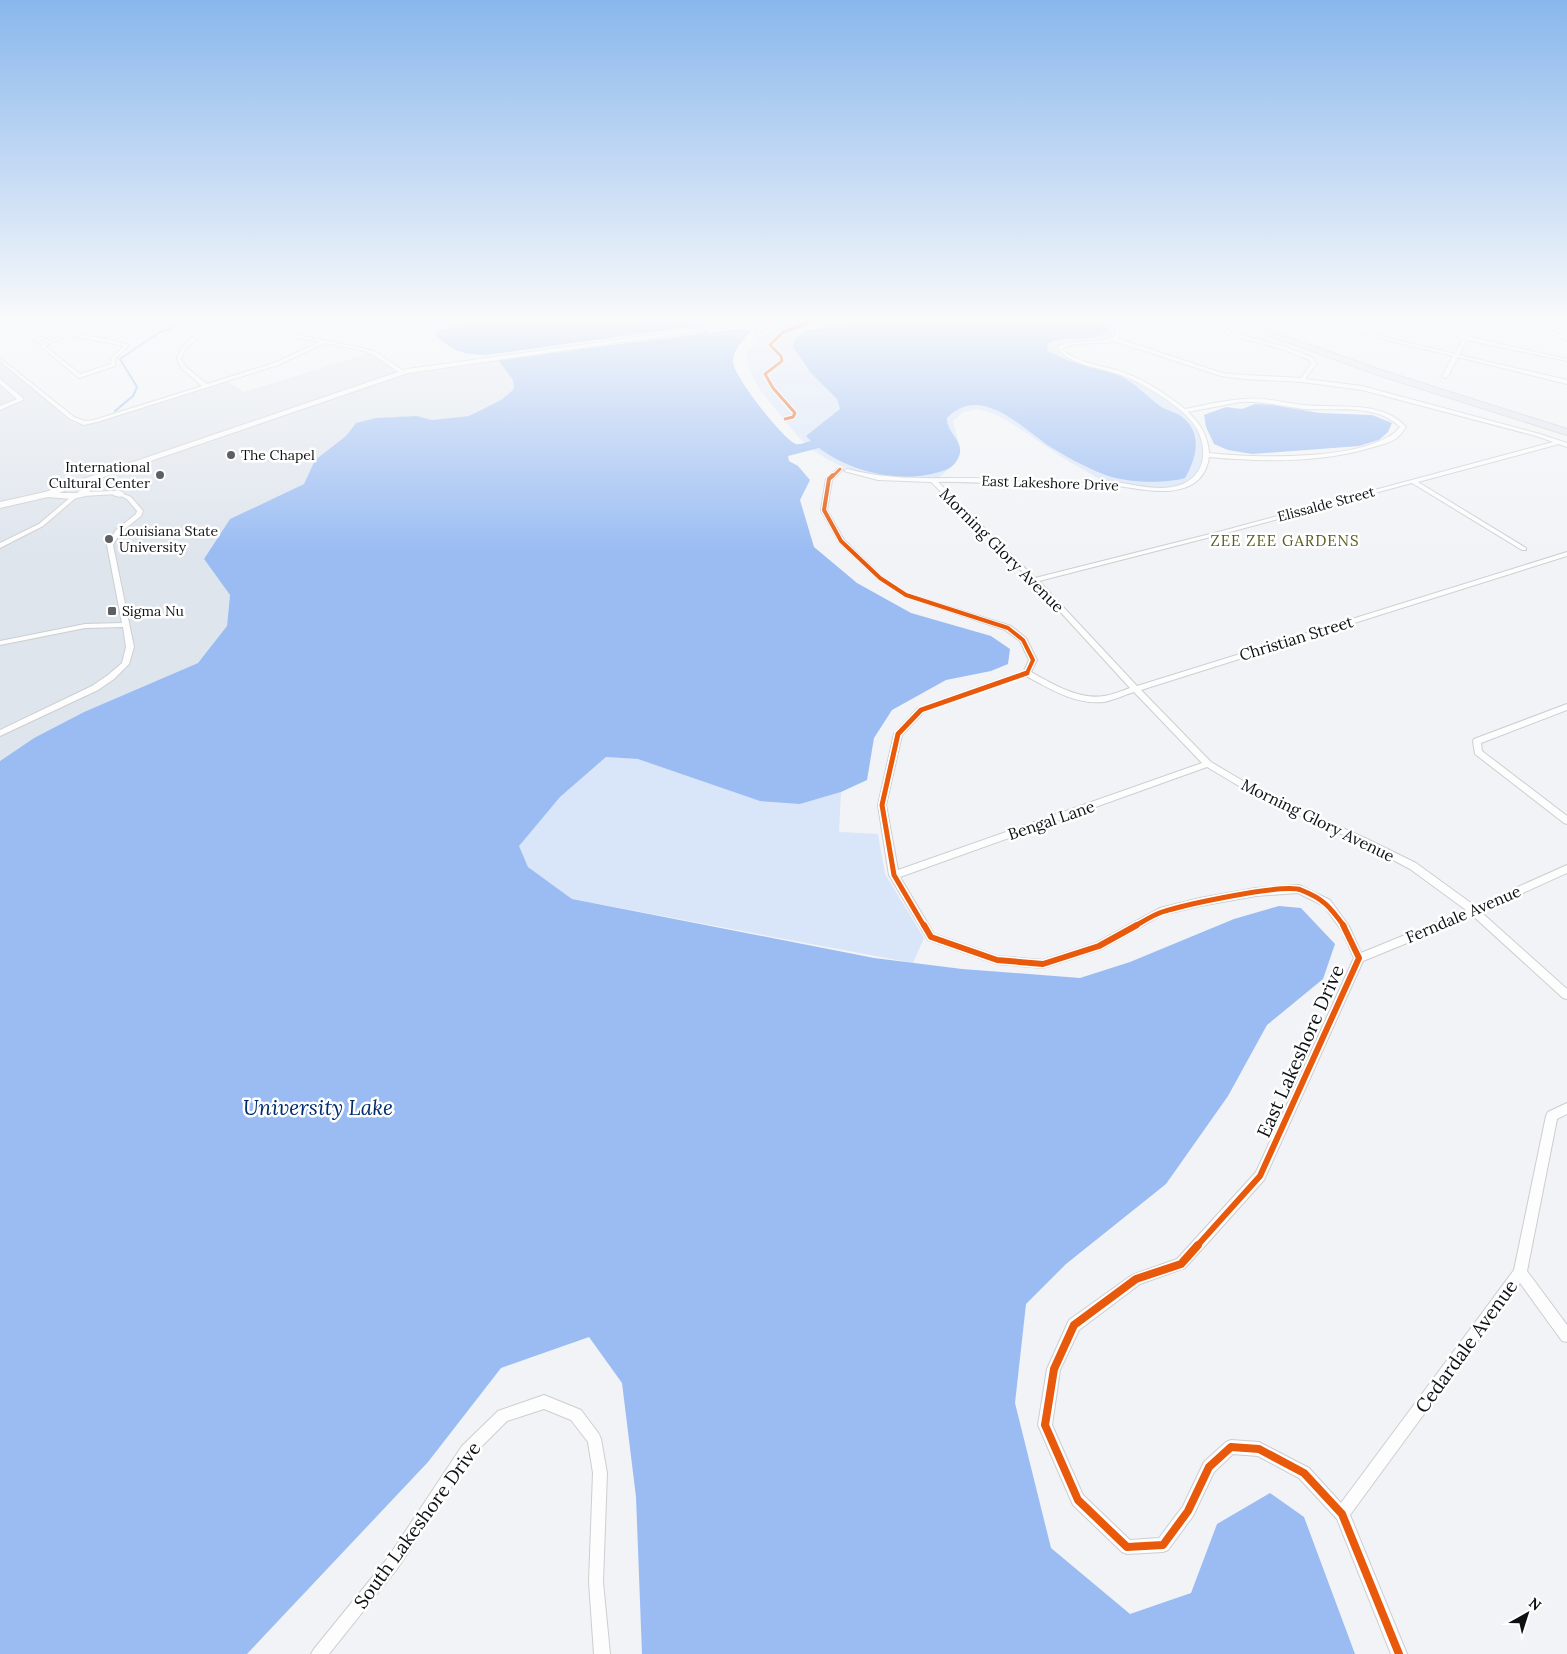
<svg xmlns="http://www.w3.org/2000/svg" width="1567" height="1654" viewBox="0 0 1567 1654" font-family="Lora,serif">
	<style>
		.built { fill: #dfe5ed }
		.green { fill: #d9e5f8 }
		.water { fill: #9abcf3 }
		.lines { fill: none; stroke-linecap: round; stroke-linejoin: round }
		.stream { stroke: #9abcf3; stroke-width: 2 }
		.street-casing { stroke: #ccced0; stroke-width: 2 }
		.secondary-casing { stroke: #ccced0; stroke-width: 2 }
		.highway-casing { stroke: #cfd0d1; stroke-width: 2 }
		.street { fill: #fdfdfe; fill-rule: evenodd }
		.secondary { fill: #fdfdfe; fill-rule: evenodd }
		.highway { fill: #e1e6ee; fill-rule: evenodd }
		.cycleway-far4-casing { stroke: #fff; stroke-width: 5 }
		.cycleway-far3-casing { stroke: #fff; stroke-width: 6 }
		.cycleway-far2-casing { stroke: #fff; stroke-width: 8 }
		.cycleway-far1-casing { stroke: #fff; stroke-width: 9 }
		.cycleway-casing { stroke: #fff; stroke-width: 11 }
		.cycleway-far4 { stroke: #e8590c; stroke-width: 3 }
		.cycleway-far3 { stroke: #e8590c; stroke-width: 4 }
		.cycleway-far2 { stroke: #e8590c; stroke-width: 5 }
		.cycleway-far1 { stroke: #e8590c; stroke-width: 6 }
		.cycleway { stroke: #e8590c; stroke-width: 8 }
		.poi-dot { fill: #5d5f62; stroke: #fff; stroke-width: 2 }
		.labels { text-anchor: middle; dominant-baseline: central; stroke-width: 5; stroke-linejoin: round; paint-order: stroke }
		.far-poi-label { font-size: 14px; fill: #0e1012; stroke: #fff; text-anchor: start }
		.far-street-label { font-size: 14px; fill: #0e1012; stroke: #fff }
		.far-neighbourhood-label { font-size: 15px; letter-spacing: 1px; fill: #5a5a1f; stroke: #fff }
		.street-label { font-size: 16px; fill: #0e1012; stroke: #fff }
		.near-street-label { font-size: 19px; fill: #0e1012; stroke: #fff }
		.near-water-label { font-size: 21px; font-style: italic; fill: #002c6e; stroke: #fff }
	</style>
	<rect width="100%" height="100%" fill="#f1f3f6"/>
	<path class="built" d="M 369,353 L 393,369 L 406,374 L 498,360 L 513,380 L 514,389 L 501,400 L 469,416 L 432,420 L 417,416 L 356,423 L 346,436 L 315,460 L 304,484 L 230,519 L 204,559 L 230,595 L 227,627 L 198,663 L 84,712 L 34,738 L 0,761 L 0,360 L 74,423 L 86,425 L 227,381 L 244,392 Z"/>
	<g class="green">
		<path d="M 795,321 L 1110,321 L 1118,333 L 1111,340 L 1065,344 L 1061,348 L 1062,351 L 1071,357 L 1128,376 L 1188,414 L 1206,447 L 1199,475 L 1188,484 L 1169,489 L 1107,483 L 1068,461 L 1011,423 L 994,414 L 979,409 L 963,412 L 953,421 C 963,460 965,455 934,482 C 892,480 848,476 813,450 C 800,441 788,424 777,411 C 760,390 752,382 746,355 C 760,336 772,327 795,321 Z"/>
		<path d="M 606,757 L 638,759 L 800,804 L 841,792 L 839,832 L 878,834 L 885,874 L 924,938 L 913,963 L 572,899 L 528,867 L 518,845 L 560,797 Z"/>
	</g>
	<g class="water">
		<path d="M 469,321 L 700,321 L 709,333 L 737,329 L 749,330 L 750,333 C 742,340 733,351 733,362 C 733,375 784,441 796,444 C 801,445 806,442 811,441 L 806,436 L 840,409 L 837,399 L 811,373 L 793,347 L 796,338 L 806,331 L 862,321 L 1101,321 L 1108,326 L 1109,331 C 1091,344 1067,334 1048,343 L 1047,350 C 1070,364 1095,367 1120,376 C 1136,383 1146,396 1160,406 C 1166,410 1175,412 1181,416 C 1203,432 1197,458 1185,478 C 1164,484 1124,483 1103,474 C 1085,467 1065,456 1049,446 C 1021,427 980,383 947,418 C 946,432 965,442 959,456 C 956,465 948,470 939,472 C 901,484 851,472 819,448 L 788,456 L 789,461 L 798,466 L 810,480 L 800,500 L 814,547 L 857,583 L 911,613 L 991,636 L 1010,649 L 1008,664 L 991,671 L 946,680 L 892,710 L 874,738 L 867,780 L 841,792 L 800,804 L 760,801 L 638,759 L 606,757 L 560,797 L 519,846 L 528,867 L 572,899 L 874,958 L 962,969 L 1080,978 L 1130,962 L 1234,919 L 1279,906 L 1301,908 L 1335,944 L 1323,979 L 1267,1025 L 1228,1096 L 1166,1184 L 1066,1264 L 1026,1304 L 1015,1403 L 1051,1548 L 1130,1614 L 1191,1593 L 1217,1524 L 1270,1493 L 1304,1517 L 1355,1654 L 642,1654 L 636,1497 L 622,1383 L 589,1337 L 501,1368 L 428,1462 L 247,1654 L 0,1654 L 0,761 L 34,738 L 84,712 L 198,663 L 227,626 L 230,595 L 204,559 L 230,519 L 304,484 L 315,460 L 346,436 L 356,423 L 376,418 L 417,416 L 432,420 L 469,416 L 501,400 L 514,389 L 513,380 L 498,360 L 704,333 L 700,328 L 690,327 L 487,355 C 462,355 453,351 435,335 L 437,331 Z"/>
		<path d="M 1255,404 L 1272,405 L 1320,413 L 1372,415 L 1392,423 L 1388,432 L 1379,440 L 1359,446 L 1252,454 L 1228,450 L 1214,444 L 1206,427 L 1204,415 L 1226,407 L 1242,409 Z"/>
	</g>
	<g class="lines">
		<path class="stream" d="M 115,411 L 133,396 L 137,387 L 120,359 L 160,332 L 194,321"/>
		<g class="street-casing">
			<g id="street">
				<path d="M 78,321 L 84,321 L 37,342 L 33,341 Z"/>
				<path d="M 150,321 L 156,321 L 111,340 L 129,345 L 115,359 L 115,366 L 79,378 L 40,346 L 68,332 L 106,339 ZM 69,335 L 124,346 L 111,358 L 111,364 L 80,374 L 45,346 Z"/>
				<path d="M 174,321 C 237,321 300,336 362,348 L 376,352 L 405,372 L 400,373 L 372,354 L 361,350 L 325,343 L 278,365 L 97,422 L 84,425 L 70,419 L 0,361 L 0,358 L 74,417 L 85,421 L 94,420 L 202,386 L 182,369 L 177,359 L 182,346 L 208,326 L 176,322 ZM 213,326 L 255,330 L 319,342 L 274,363 L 207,384 L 186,367 L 181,359 L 186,348 Z"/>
				<path d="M 768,321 L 777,322 L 777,325 L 789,321 L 795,321 L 759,337 L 757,336 L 757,332 L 752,328 L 736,325 L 738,324 L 755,326 L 761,330 L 761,333 L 773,326 L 773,324 Z"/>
				<path d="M 1108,321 L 1112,321 L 1119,329 L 1120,335 L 1117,338 L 1222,373 L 1245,375 L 1301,378 L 1311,364 L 1310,360 L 1282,349 L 1229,335 L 1211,321 L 1216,321 L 1233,333 L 1286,347 L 1314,358 L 1316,364 L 1305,379 L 1362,386 L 1540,434 L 1567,443 L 1567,447 L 1559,444 L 1418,482 L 1526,548 L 1526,550 L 1522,550 L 1412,483 L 1226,533 L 1039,581 L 1137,686 L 1567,552 L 1567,556 L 1141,690 L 1211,762 L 1260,791 L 1365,838 L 1416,863 L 1475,906 L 1567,865 L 1567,873 L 1481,912 L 1567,989 L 1567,999 L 1563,998 L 1473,916 L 1363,961 L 1264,1180 L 1185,1268 L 1140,1284 L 1079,1330 L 1060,1370 L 1052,1425 L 1083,1495 L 1130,1540 L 1159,1538 L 1183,1506 L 1204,1462 L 1226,1442 L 1231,1440 L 1259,1442 L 1309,1468 L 1341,1503 L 1514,1270 L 1546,1116 L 1548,1112 L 1567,1103 L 1567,1114 L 1557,1119 L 1527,1271 L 1567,1325 L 1567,1342 L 1562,1341 L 1520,1283 L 1350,1515 L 1407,1654 L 1391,1654 L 1337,1519 L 1299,1478 L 1258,1456 L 1233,1454 L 1214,1472 L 1193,1516 L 1168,1550 L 1163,1552 L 1127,1554 L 1122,1552 L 1073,1505 L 1038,1425 L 1047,1369 L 1069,1320 L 1132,1275 L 1177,1259 L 1256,1172 L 1354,958 L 1342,931 L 1324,906 L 1298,893 L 1256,896 L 1200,906 L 1162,915 L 1102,949 L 1043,968 L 997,964 L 928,940 L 889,875 L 878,805 L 894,734 L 918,708 L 1024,671 L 1029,660 L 1020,641 L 1005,630 L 904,596 L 878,579 L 839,542 L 821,510 L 826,479 L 838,468 L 843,469 L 832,480 L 827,510 L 844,540 L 882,577 L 908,594 L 1011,626 L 1026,638 L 1037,660 L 1031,672 C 1053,684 1078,700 1104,696 C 1112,695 1121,691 1130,688 L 1032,581 L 931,482 L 878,480 L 844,471 L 847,469 C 888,480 925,478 968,478 C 999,478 1031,484 1062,484 C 1076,485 1090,481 1104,481 C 1129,482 1158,494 1183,484 C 1205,474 1208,450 1197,429 C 1187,409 1139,380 1118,374 C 1098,367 1073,366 1059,350 L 1059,346 C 1078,337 1099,347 1116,335 L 1115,329 ZM 1114,341 L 1221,376 L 1245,379 L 1302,382 L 1362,390 L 1536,436 L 1553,442 L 1222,531 L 1035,578 L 938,482 C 979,481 1019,486 1059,488 C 1075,488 1090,484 1105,485 C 1131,486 1158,496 1184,488 C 1199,483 1207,472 1209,457 C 1262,462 1319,463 1370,448 C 1380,445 1392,443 1399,436 C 1401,434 1404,430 1406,427 C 1381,399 1337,409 1303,405 C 1284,403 1265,397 1246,399 C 1225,400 1205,405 1185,409 C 1167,395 1147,381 1125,373 C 1105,365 1080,365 1063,350 L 1063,348 C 1079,340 1097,346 1114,341 ZM 1240,402 C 1262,400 1283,407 1305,409 C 1336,411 1376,403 1400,427 C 1372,462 1251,458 1209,453 C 1208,436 1200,423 1188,412 ZM 1026,676 C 1050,689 1076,705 1104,702 C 1114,700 1124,695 1134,692 L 1202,763 L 898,870 L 886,805 L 902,735 L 924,712 ZM 1207,767 L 1254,795 L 1359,842 L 1410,869 L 1466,910 L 1361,953 L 1349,926 L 1330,900 L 1299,885 L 1256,888 L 1200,898 L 1160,908 L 1096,943 L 1043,960 L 997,956 L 934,934 L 900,877 Z"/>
				<path d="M 1310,321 L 1317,321 L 1455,354 L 1463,339 L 1420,321 L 1426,321 L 1465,336 L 1477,321 L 1481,321 L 1469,337 L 1567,359 L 1567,361 L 1467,340 L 1459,355 L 1567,380 L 1567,384 L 1458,357 L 1448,376 L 1445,378 L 1442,376 L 1453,356 Z"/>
				<path d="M 1514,321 L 1520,321 L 1567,337 L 1567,340 Z"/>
				<path d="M 0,379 L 23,398 L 23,400 L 0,410 L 0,406 L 17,399 L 0,384 Z"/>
				<path d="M 116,491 L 131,497 L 143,511 L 141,516 L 121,532 L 113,545 L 134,647 L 129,664 L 114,679 L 98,690 L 0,736 L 0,730 L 92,686 L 108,675 L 122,663 L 126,647 L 123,627 L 85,628 L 0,645 L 0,641 L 85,624 L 122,623 L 107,545 L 116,530 L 136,514 L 137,511 L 127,499 L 117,494 L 82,496 L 79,494 L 82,492 Z"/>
				<path d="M 73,495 L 78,496 L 43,526 L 0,548 L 0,543 L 39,524 Z"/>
				<path d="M 1567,704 L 1567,710 L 1481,743 L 1482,751 L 1567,816 L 1567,824 L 1564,823 L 1475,754 L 1473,741 L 1474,739 Z"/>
				<path d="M 544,1395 L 581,1410 L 599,1434 L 601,1439 L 607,1473 L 603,1582 L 610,1654 L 594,1654 L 589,1582 L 593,1473 L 588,1442 L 571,1420 L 544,1409 L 507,1421 L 472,1456 L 397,1569 L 329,1654 L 311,1654 L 314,1649 L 387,1559 L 462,1446 L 498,1411 Z"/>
			</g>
		</g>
		<g class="secondary-casing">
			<g id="secondary">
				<path d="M 753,321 L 769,321 L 408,373 L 89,482 L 94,486 L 86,496 L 72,499 L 48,497 L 0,508 L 0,502 L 45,492 L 407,369 ZM 76,486 L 85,487 L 77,493 L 59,493 Z"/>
				<path d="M 116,490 L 123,492 L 124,494 L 120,497 L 113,495 L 112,493 Z"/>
			</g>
		</g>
		<g class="highway-casing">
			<path id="highway" d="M 1229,321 L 1241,321 L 1387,372 L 1567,429 L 1567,435 L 1381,376 Z"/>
		</g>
		<use href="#street" class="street"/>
		<use href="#secondary" class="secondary"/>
		<use href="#highway" class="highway"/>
		<g class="cycleway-far4-casing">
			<g id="cycleway-far4">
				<path d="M 785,419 L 793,417 L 795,413 L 773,388 L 765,374 L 782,361 L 781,356 L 770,345 L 783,332 L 814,321"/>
				<path d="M 832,477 L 840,469"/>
			</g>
		</g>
		<g class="cycleway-far3-casing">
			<path id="cycleway-far3" d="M 833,475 L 829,479 L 824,510 L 841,541 L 880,578 L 906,595 L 1008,628 L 1023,640 L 1033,660 L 1027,673 L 1023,674"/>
		</g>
		<g class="cycleway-far2-casing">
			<g id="cycleway-far2">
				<path d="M 924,926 L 894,875 L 882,805 L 898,734 L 921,710 L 1027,673"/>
				<path d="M 1135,926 C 1144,921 1153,915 1162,912 C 1184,905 1283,883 1301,890 C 1324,899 1330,907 1344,926"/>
			</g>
		</g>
		<g class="cycleway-far1-casing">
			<g id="cycleway-far1">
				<path d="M 924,925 L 931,937 L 997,960 L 1043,964 L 1099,946 L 1137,925"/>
				<path d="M 1197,1246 L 1260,1176 L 1359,958 L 1343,925"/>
			</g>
		</g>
		<g class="cycleway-casing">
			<path id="cycleway" d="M 1198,1245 L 1181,1264 L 1136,1279 L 1074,1325 L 1054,1369 L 1045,1425 L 1078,1500 L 1127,1547 L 1163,1545 L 1188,1511 L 1209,1467 L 1231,1447 L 1259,1449 L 1304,1473 L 1342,1514 L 1399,1654"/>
		</g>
		<use href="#cycleway-far4" class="cycleway-far4"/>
		<use href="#cycleway-far3" class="cycleway-far3"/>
		<use href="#cycleway-far2" class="cycleway-far2"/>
		<use href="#cycleway-far1" class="cycleway-far1"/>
		<use href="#cycleway" class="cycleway"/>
	</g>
	<linearGradient id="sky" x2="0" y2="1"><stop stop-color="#89b7ec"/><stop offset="0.58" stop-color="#f9fafb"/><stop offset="1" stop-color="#f9fafb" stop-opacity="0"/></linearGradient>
	<rect width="1567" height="552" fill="url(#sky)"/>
	<g class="poi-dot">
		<circle cx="231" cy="455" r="5"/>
		<circle cx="160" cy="475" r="5"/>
		<circle cx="109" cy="539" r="5"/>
		<rect x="107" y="606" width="10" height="10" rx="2.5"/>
	</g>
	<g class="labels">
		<g class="far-poi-label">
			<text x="241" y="455">The Chapel</text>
			<text x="150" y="467" text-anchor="end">International<tspan x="150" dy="16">Cultural Center</tspan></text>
			<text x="119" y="531">Louisiana State<tspan x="119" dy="16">University</tspan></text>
			<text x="122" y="611">Sigma Nu</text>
		</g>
		<g class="far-street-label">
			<text transform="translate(1050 483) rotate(2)">East Lakeshore Drive</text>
			<text transform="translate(1326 504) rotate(-15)">Elissalde Street</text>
		</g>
		<g class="far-neighbourhood-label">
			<text x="1285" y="540">ZEE ZEE GARDENS</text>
		</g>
		<g class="street-label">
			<text transform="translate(1002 550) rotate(45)">Morning Glory Avenue</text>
			<text transform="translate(1296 638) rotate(-17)">Christian Street</text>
			<text transform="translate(1051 820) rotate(-19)">Bengal Lane</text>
			<text transform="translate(1318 820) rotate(26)">Morning Glory Avenue</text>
			<text transform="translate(1463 914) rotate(-23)">Ferndale Avenue</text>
		</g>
		<g class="near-street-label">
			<text transform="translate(1300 1051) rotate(-66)">East Lakeshore Drive</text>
			<text transform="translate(1466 1346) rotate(-54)">Cedardale Avenue</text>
			<text transform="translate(417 1525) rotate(-54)">South Lakeshore Drive</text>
		</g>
		<g class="near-water-label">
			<text x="318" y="1107">University Lake</text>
		</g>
	</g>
	<g transform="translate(1527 1614) rotate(39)" stroke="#ffffff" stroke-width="4" paint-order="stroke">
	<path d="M0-4L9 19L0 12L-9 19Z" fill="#0e1012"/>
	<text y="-8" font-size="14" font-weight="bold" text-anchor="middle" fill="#0e1012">N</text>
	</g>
</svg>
